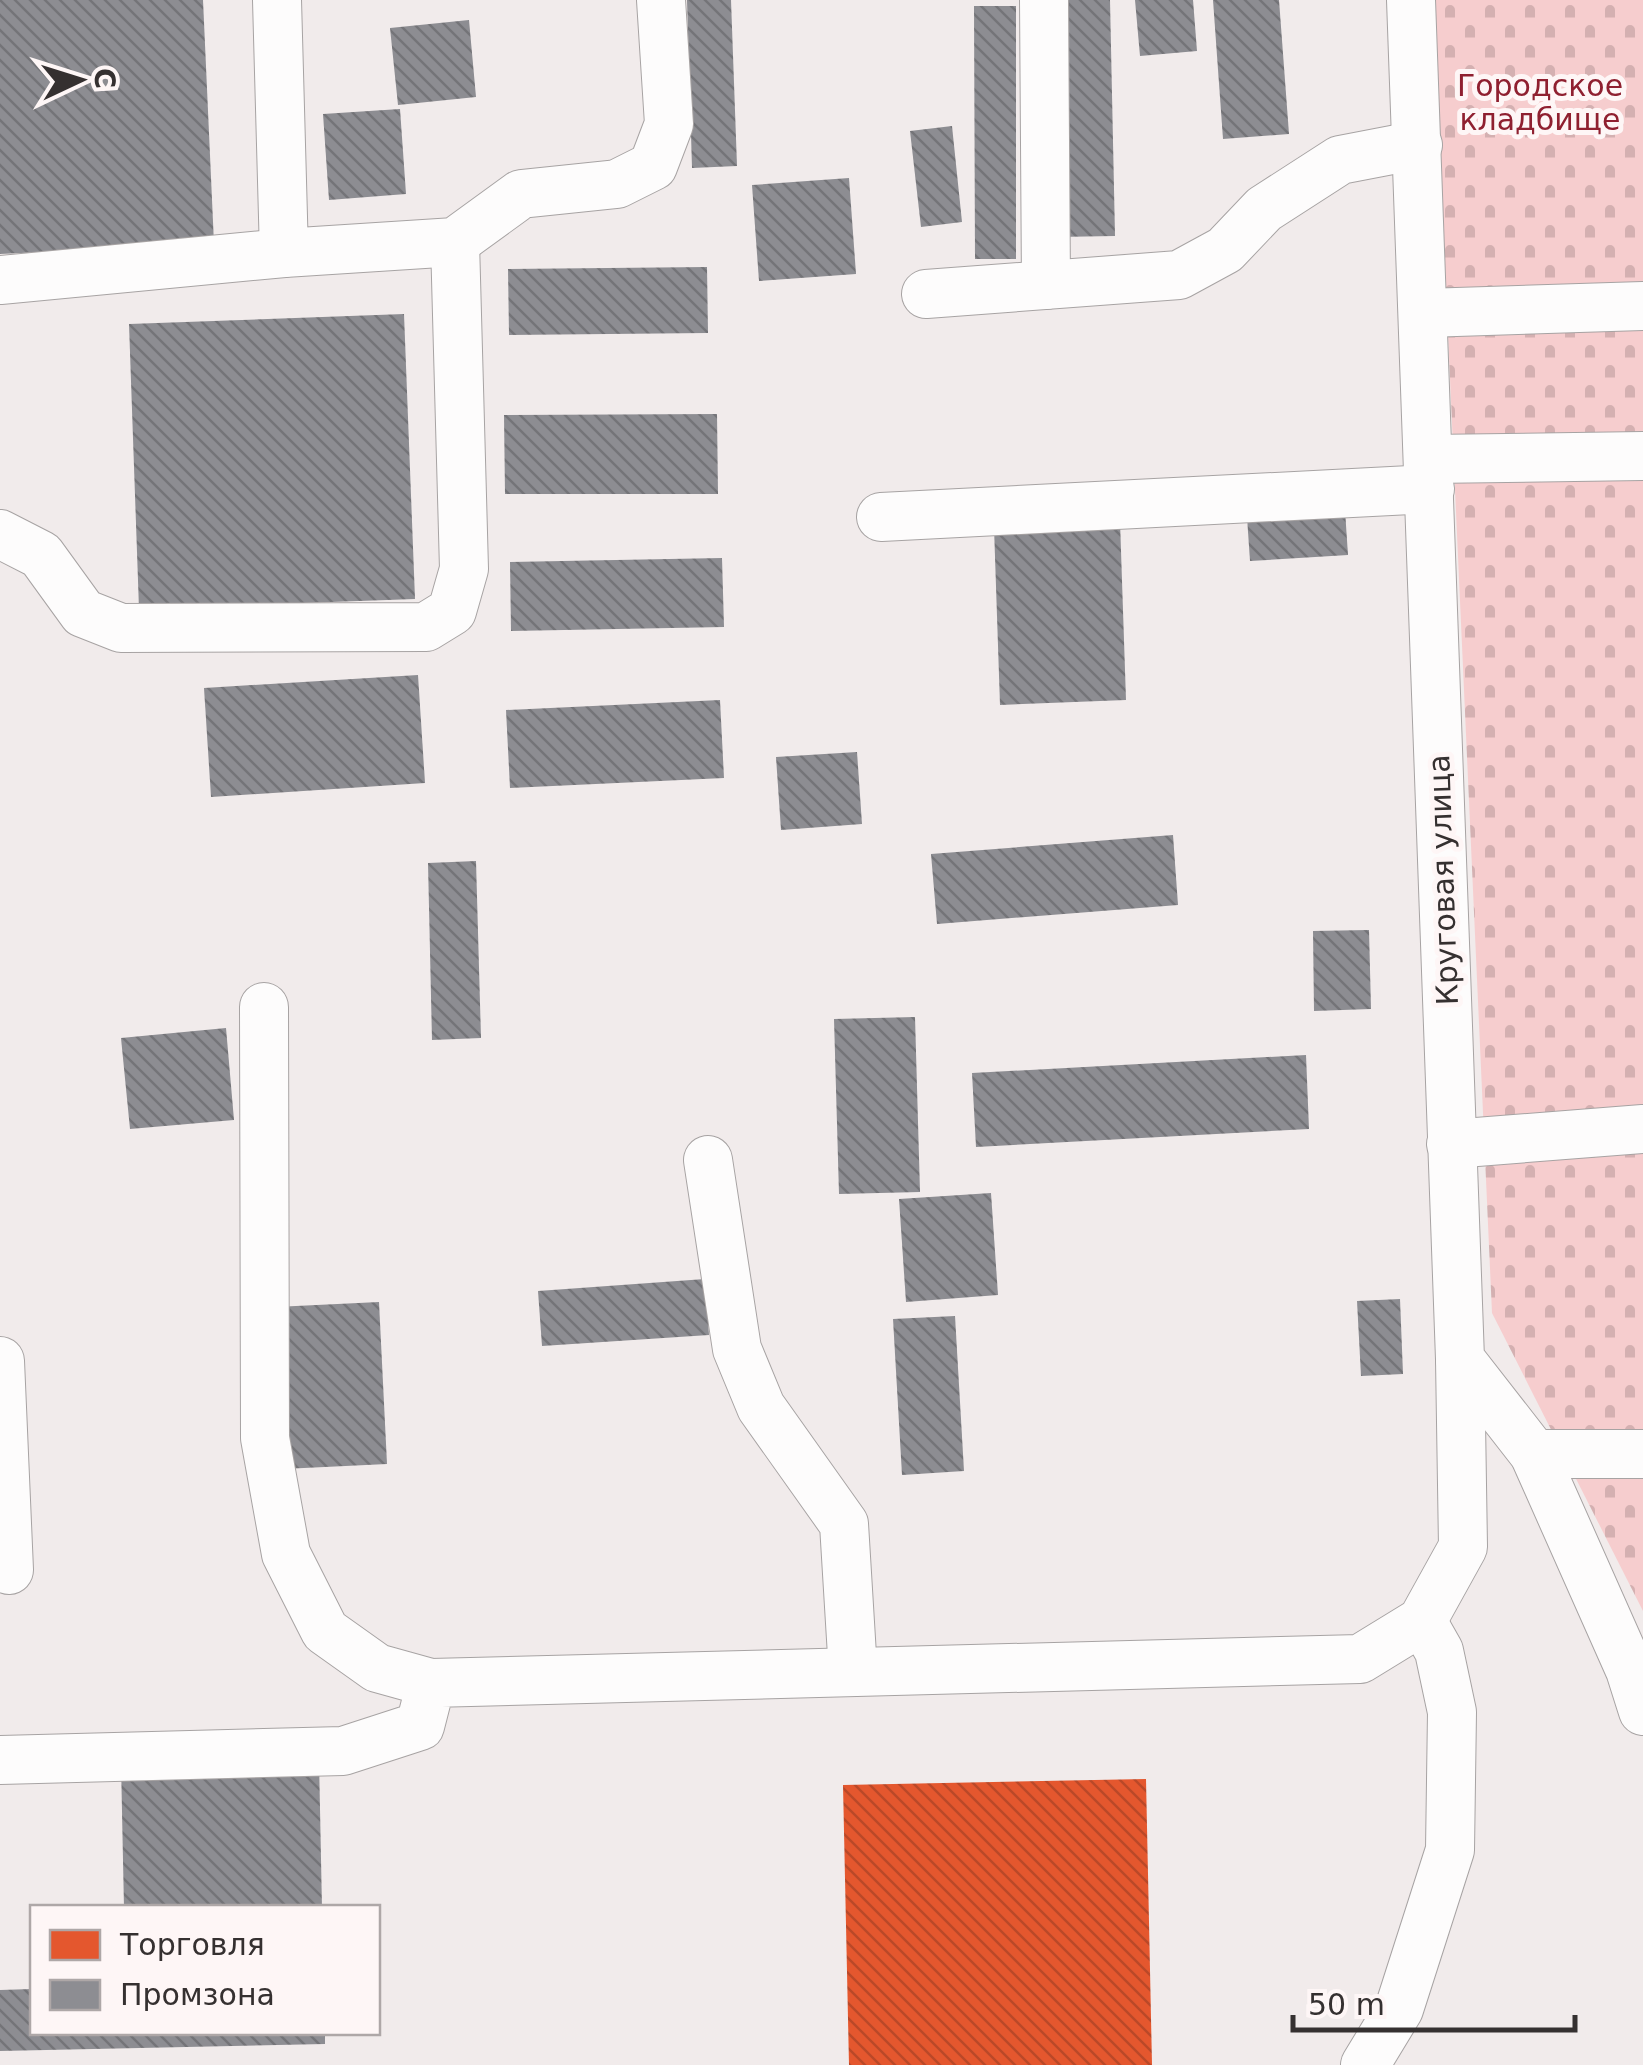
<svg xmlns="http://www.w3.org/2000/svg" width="1643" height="2065" viewBox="0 0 1643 2065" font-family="'DejaVu Sans',sans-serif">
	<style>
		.cemetery { fill: url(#cemetery-stones) }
		.shops { fill: url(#shops-back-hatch) }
		.industry { fill: url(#industry-back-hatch) }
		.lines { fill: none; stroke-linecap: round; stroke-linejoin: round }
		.minor-casing { stroke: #a7a3a3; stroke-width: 50 }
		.minor { stroke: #fdfcfc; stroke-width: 48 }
		.labels { text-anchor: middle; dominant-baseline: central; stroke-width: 10; stroke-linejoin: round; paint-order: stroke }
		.park-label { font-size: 30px; fill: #8f2030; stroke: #fef6f6 }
		.street-label { font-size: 30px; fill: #353030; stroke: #fef6f6 }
	</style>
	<defs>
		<pattern id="cemetery-stones" width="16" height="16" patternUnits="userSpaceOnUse" patternTransform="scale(2.5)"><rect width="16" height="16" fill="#f6cdce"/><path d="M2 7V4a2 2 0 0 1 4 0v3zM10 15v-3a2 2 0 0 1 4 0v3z" fill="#d4b0b1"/></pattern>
		<pattern id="shops-back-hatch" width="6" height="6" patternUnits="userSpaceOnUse" patternTransform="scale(2.5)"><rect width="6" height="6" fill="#e4572e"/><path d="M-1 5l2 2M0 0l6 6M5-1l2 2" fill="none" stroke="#ba4828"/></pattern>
		<pattern id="industry-back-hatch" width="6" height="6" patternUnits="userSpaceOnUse" patternTransform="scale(2.5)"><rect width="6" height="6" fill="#8d8d92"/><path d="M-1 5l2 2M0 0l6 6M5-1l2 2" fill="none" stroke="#747478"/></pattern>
	</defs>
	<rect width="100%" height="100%" fill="#f1ebeb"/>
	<path class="cemetery" d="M 1433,0 L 1643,0 L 1643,1611 L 1492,1313 Z"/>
	<path class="shops" d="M 1146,1779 L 1152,2065 L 849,2065 L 843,1785 Z"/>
	<g class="industry">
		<path d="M 0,0 L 203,0 L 214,244 L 0,254 Z"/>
		<path d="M 687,0 L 731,0 L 737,166 L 692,168 Z"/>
		<path d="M 1052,0 L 1110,0 L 1115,236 L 1056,237 Z"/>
		<path d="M 1135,0 L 1193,0 L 1197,51 L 1140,56 Z"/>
		<path d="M 1213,0 L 1279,0 L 1289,134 L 1223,139 Z"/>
		<path d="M 974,6 L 1016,6 L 1016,259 L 975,259 Z"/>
		<path d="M 469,20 L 476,97 L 398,105 L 390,28 Z"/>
		<path d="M 400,109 L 406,194 L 329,200 L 323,114 Z"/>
		<path d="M 952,126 L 962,222 L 921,227 L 910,131 Z"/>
		<path d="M 849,178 L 856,274 L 759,281 L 752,185 Z"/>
		<path d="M 707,267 L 708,333 L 509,335 L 508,269 Z"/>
		<path d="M 404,314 L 415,599 L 139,609 L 129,324 Z"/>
		<path d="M 717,414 L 718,494 L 505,494 L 504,415 Z"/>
		<path d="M 1345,510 L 1348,555 L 1250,561 L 1247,517 Z"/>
		<path d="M 1120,521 L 1126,700 L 1000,705 L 994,527 Z"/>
		<path d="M 722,558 L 724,627 L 511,631 L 510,562 Z"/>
		<path d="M 418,675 L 425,783 L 211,797 L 204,688 Z"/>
		<path d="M 720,700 L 724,778 L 510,788 L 506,710 Z"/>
		<path d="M 857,752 L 862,824 L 781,830 L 776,757 Z"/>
		<path d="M 1173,835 L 1178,905 L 937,924 L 931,854 Z"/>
		<path d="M 476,861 L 481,1038 L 432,1040 L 428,863 Z"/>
		<path d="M 1369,930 L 1371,1009 L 1314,1011 L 1313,931 Z"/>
		<path d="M 915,1017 L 920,1192 L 839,1194 L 834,1019 Z"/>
		<path d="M 226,1028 L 234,1120 L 130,1129 L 121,1038 Z"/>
		<path d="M 1306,1055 L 1309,1129 L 976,1147 L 972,1073 Z"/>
		<path d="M 991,1193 L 998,1295 L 906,1302 L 899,1199 Z"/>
		<path d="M 705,1279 L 709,1335 L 542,1346 L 538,1291 Z"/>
		<path d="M 1400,1299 L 1403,1374 L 1361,1376 L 1357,1301 Z"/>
		<path d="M 379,1302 L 387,1464 L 283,1469 L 275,1307 Z"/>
		<path d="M 955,1316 L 964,1471 L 902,1475 L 893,1319 Z"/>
		<path d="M 319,1759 L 322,1908 L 124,1908 L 121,1763 Z"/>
		<path d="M 32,1989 L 32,2032 L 325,2032 L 325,2044 L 0,2051 L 0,1990 Z"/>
	</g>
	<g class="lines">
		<g class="minor-casing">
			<g id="minor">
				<path d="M 277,0 L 284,253 L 455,242 L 521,194 L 617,184 L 653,166 L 669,124 L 661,0"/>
				<path d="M 1044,0 L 1046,285"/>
				<path d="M 1411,0 L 1460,1359 L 1534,1454 L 1630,1670 L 1643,1711"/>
				<path d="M 0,280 L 284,253"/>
				<path d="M 926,294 L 1179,275 L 1225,250 L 1264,209 L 1340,160 L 1418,145"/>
				<path d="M 1425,313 L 1643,306"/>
				<path d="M 1429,459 L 1643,456"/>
				<path d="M 881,517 L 1430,489"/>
				<path d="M 0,534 L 41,555 L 83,613 L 121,628 L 426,627 L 452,611 L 464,569 L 455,242"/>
				<path d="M 264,1007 L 265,1438 L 286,1554 L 325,1631 L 377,1668 L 431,1683"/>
				<path d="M 1451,1144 L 1643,1129"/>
				<path d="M 708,1160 L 737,1349 L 761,1407 L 844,1524 L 853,1672"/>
				<path d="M 0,1361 L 9,1570"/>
				<path d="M 1534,1454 L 1643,1454"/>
				<path d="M 0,1760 L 343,1751 L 420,1726 L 431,1683 L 1360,1659 L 1422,1621 L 1463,1547 L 1460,1359"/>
				<path d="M 1365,2065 L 1399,2009 L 1450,1850 L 1452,1712 L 1439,1651 L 1422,1621"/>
			</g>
		</g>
		<use href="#minor" class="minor"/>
	</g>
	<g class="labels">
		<g class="park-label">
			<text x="1540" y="85">Городское<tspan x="1540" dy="34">кладбище</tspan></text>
		</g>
		<g class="street-label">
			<text transform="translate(1443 880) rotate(-92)">Круговая улица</text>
		</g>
	</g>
	<rect x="30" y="1905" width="350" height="130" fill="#fef6f6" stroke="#aea7a7" stroke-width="2.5"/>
	<rect x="50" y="1930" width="50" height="30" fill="#e4572e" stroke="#aea7a7" stroke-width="2.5"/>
	<text x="120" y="1955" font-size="30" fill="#353030">Торговля</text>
	<rect x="50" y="1980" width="50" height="30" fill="#8d8d92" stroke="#aea7a7" stroke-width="2.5"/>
	<text x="120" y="2005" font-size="30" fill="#353030">Промзона</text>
	<g transform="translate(80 80) rotate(86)" stroke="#fef6f6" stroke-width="8" paint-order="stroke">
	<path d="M0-8L18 38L0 25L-18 38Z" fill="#353030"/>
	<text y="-15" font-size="28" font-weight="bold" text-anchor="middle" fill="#353030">С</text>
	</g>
	<path d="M1293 2015v15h282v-15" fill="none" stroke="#353030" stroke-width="5"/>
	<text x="1308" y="2015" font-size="30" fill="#353030" stroke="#fef6f6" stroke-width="8" paint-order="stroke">50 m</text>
</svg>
